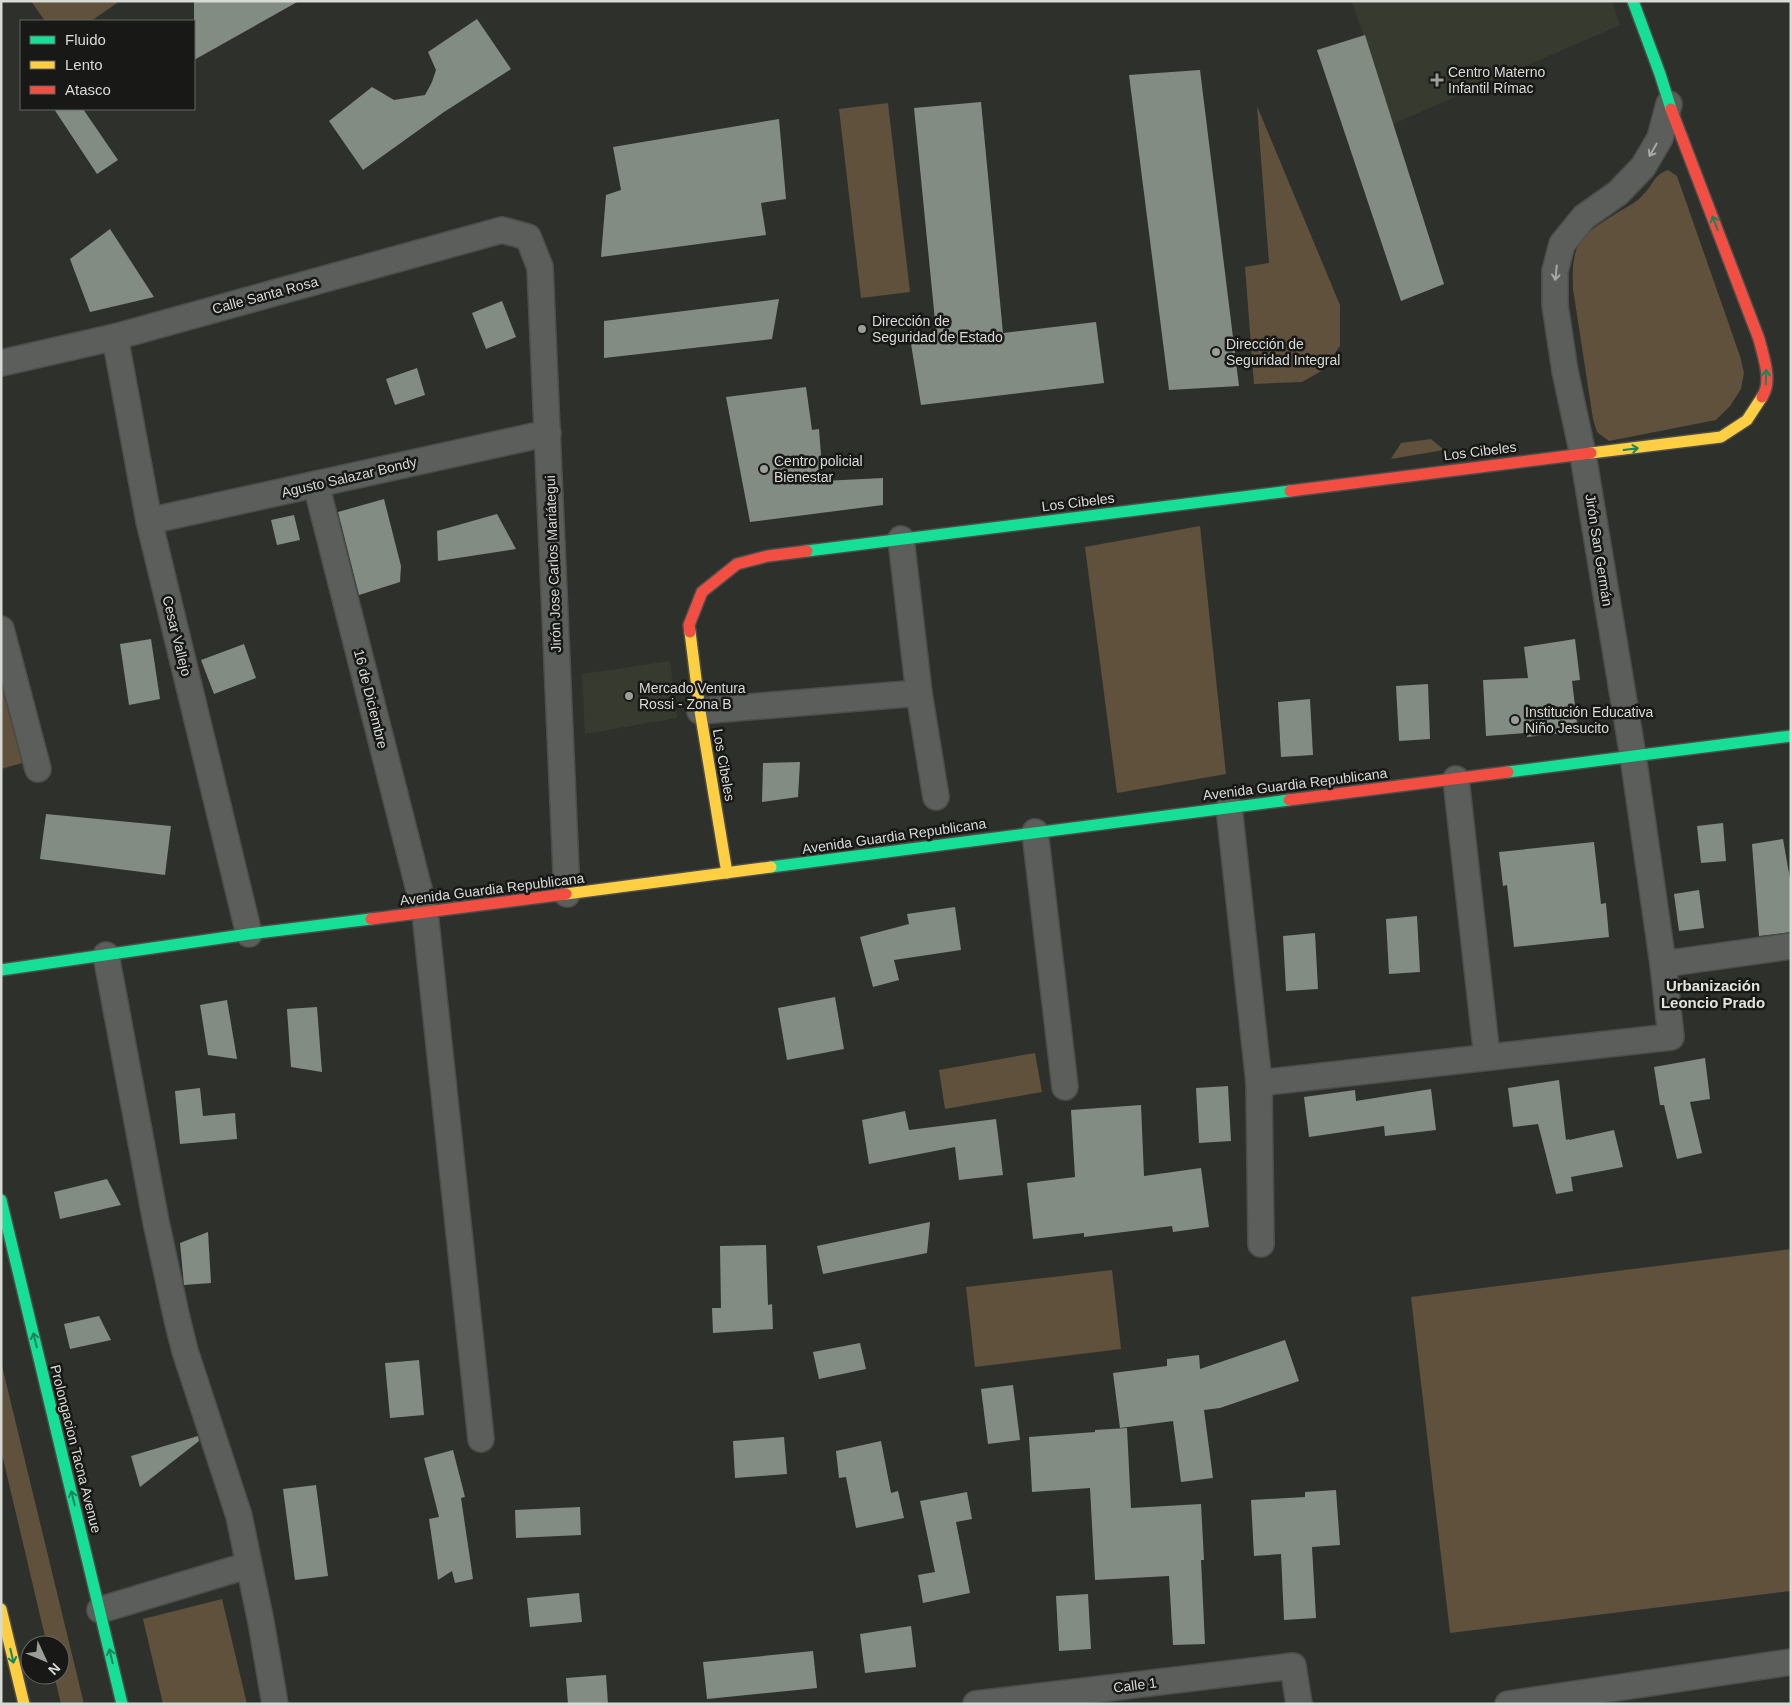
<svg xmlns="http://www.w3.org/2000/svg" width="1792" height="1705" viewBox="0 0 1792 1705" font-family="Arial,sans-serif">
	<style>
		.built { fill: #373a2f }
		.green { fill: #60513c }
		.building { fill: #838c82 }
		.lines { fill: none; stroke-linecap: round; stroke-linejoin: round }
		.street-casing { stroke: #4d4e4c; stroke-width: 28 }
		.fast-casing { stroke: #4d4e4c; stroke-width: 14 }
		.slow-casing { stroke: #4d4e4c; stroke-width: 14 }
		.jam-casing { stroke: #4d4e4c; stroke-width: 14 }
		.street { stroke: #5c5e5b; stroke-width: 25 }
		.fast { stroke: #16e098; stroke-width: 11 }
		.slow { stroke: #ffcf43; stroke-width: 11 }
		.jam { stroke: #f24e42; stroke-width: 11 }
		.oneway { stroke: #a6a8a5 }
		.oneway2 { stroke: #17865e }
		.poi-dot { fill: #9c9e9a; stroke: #181916; stroke-width: 2 }
		.labels { text-anchor: middle; dominant-baseline: central; stroke-width: 5; stroke-linejoin: round; paint-order: stroke }
		.poi-label { font-size: 14px; fill: #d8dad6; stroke: #181916; text-anchor: start }
		.street-label { font-size: 14px; fill: #d8dad6; stroke: #181916 }
		.neighbourhood-label { font-size: 15px; font-weight: bold; fill: #e2e4dc; stroke: #181916 }
	</style>
	<rect width="100%" height="100%" fill="#2e302c"/>
	<g class="built">
		<path d="M 1352,1 L 1612,1 L 1620,25 L 1393,124 Z"/>
		<path d="M 670,661 L 677,718 L 585,734 L 582,674 Z"/>
	</g>
	<g class="green">
		<path d="M 31,1 L 120,1 L 91,21 L 45,21 Z"/>
		<path d="M 888,103 L 910,292 L 861,298 L 839,109 Z"/>
		<path d="M 1257,106 L 1340,305 L 1340,346 L 1323,370 L 1302,382 L 1254,384 L 1245,267 L 1269,263 Z"/>
		<path d="M 1668,170 L 1677,176 L 1740,356 L 1744,373 L 1741,389 L 1730,406 L 1716,420 L 1609,441 L 1597,432 L 1593,419 L 1573,289 C 1571,241 1580,236 1620,211 C 1627,207 1637,202 1642,196 C 1653,186 1653,175 1668,170 Z"/>
		<path d="M 1431,439 L 1444,450 L 1391,459 L 1401,443 Z"/>
		<path d="M 1200,526 L 1226,774 L 1117,793 L 1085,547 Z"/>
		<path d="M 1,684 L 22,763 L 1,769 Z"/>
		<path d="M 1035,1053 L 1042,1092 L 945,1109 L 939,1070 Z"/>
		<path d="M 1791,1249 L 1791,1591 L 1450,1633 L 1411,1297 Z"/>
		<path d="M 1112,1270 L 1121,1349 L 975,1367 L 966,1287 Z"/>
		<path d="M 1,1362 L 84,1704 L 61,1704 L 54,1675 L 60,1675 L 60,1645 L 47,1645 L 1,1450 Z"/>
		<path d="M 222,1599 L 247,1704 L 163,1704 L 143,1619 Z"/>
	</g>
	<g class="building">
		<path d="M 194,1 L 299,1 L 194,60 Z"/>
		<path d="M 477,19 L 511,69 L 444,112 L 363,170 L 329,121 L 372,87 L 394,100 L 425,95 L 432,82 L 436,70 L 428,52 Z"/>
		<path d="M 1365,35 L 1444,284 L 1401,301 L 1317,50 Z"/>
		<path d="M 1200,70 L 1239,386 L 1169,390 L 1129,75 Z"/>
		<path d="M 981,102 L 1003,333 L 1096,322 L 1104,383 L 921,405 L 911,344 L 937,341 L 914,108 Z"/>
		<path d="M 54,109 L 83,109 L 118,160 L 97,174 Z"/>
		<path d="M 779,119 L 786,199 L 761,203 L 766,235 L 601,257 L 606,195 L 621,190 L 613,147 Z"/>
		<path d="M 110,229 L 154,297 L 90,312 L 70,259 Z"/>
		<path d="M 779,299 L 772,339 L 604,358 L 604,321 Z"/>
		<path d="M 502,301 L 516,337 L 486,349 L 472,313 Z"/>
		<path d="M 417,368 L 425,395 L 395,405 L 386,379 Z"/>
		<path d="M 806,387 L 812,430 L 819,429 L 823,481 L 883,478 L 883,505 L 750,522 L 726,397 Z"/>
		<path d="M 384,499 L 401,566 L 400,582 L 359,595 L 338,512 Z"/>
		<path d="M 497,514 L 516,549 L 438,561 L 437,531 Z"/>
		<path d="M 294,515 L 300,540 L 277,545 L 271,520 Z"/>
		<path d="M 151,639 L 160,699 L 129,705 L 120,644 Z"/>
		<path d="M 1575,639 L 1580,680 L 1572,681 L 1578,731 L 1527,737 L 1527,733 L 1486,736 L 1483,680 L 1528,678 L 1524,647 Z"/>
		<path d="M 244,644 L 256,678 L 214,694 L 201,660 Z"/>
		<path d="M 1428,684 L 1430,739 L 1399,741 L 1396,686 Z"/>
		<path d="M 1310,699 L 1313,755 L 1281,757 L 1278,702 Z"/>
		<path d="M 800,762 L 798,797 L 762,802 L 763,763 Z"/>
		<path d="M 46,814 L 171,826 L 165,875 L 40,859 Z"/>
		<path d="M 1723,823 L 1726,861 L 1701,863 L 1697,826 Z"/>
		<path d="M 1783,839 L 1791,885 L 1791,932 L 1759,936 L 1752,844 Z"/>
		<path d="M 1594,842 L 1601,904 L 1606,903 L 1609,937 L 1514,947 L 1507,885 L 1503,886 L 1499,852 Z"/>
		<path d="M 1699,890 L 1704,928 L 1679,931 L 1674,894 Z"/>
		<path d="M 955,907 L 961,950 L 894,960 L 899,980 L 873,987 L 860,937 L 909,924 L 907,914 Z"/>
		<path d="M 1417,916 L 1420,972 L 1389,974 L 1386,919 Z"/>
		<path d="M 1315,933 L 1318,989 L 1286,991 L 1283,936 Z"/>
		<path d="M 835,997 L 844,1049 L 787,1060 L 778,1008 Z"/>
		<path d="M 227,1000 L 237,1059 L 208,1055 L 200,1005 Z"/>
		<path d="M 317,1007 L 322,1072 L 291,1067 L 287,1009 Z"/>
		<path d="M 1705,1058 L 1710,1099 L 1690,1102 L 1702,1153 L 1677,1159 L 1664,1105 L 1660,1105 L 1654,1067 Z"/>
		<path d="M 1559,1080 L 1566,1140 L 1569,1139 L 1569,1140 L 1614,1130 L 1623,1167 L 1571,1177 L 1573,1191 L 1556,1194 L 1538,1124 L 1513,1127 L 1508,1088 Z"/>
		<path d="M 1228,1086 L 1231,1141 L 1199,1143 L 1196,1088 Z"/>
		<path d="M 200,1088 L 203,1116 L 235,1113 L 237,1139 L 180,1144 L 175,1091 Z"/>
		<path d="M 1431,1089 L 1436,1130 L 1385,1136 L 1384,1126 L 1309,1137 L 1304,1097 L 1355,1090 L 1356,1101 Z"/>
		<path d="M 1141,1105 L 1144,1176 L 1201,1168 L 1209,1227 L 1173,1232 L 1172,1226 L 1084,1237 L 1084,1233 L 1033,1239 L 1027,1183 L 1075,1177 L 1071,1110 Z"/>
		<path d="M 905,1111 L 909,1130 L 996,1119 L 1003,1175 L 959,1180 L 955,1147 L 869,1164 L 862,1120 Z"/>
		<path d="M 107,1179 L 121,1205 L 60,1219 L 54,1192 Z"/>
		<path d="M 930,1222 L 927,1253 L 823,1274 L 817,1246 Z"/>
		<path d="M 208,1232 L 211,1283 L 184,1285 L 180,1243 Z"/>
		<path d="M 766,1245 L 768,1305 L 772,1304 L 773,1329 L 713,1333 L 712,1308 L 721,1308 L 720,1246 Z"/>
		<path d="M 99,1316 L 111,1340 L 70,1349 L 64,1324 Z"/>
		<path d="M 1285,1340 L 1299,1381 L 1220,1408 L 1204,1410 L 1213,1478 L 1181,1482 L 1173,1421 L 1120,1428 L 1113,1373 L 1167,1366 L 1167,1359 L 1199,1355 L 1200,1369 Z"/>
		<path d="M 860,1343 L 866,1369 L 819,1379 L 813,1352 Z"/>
		<path d="M 419,1360 L 424,1415 L 390,1418 L 385,1363 Z"/>
		<path d="M 1013,1385 L 1020,1440 L 988,1444 L 981,1389 Z"/>
		<path d="M 1127,1428 L 1131,1508 L 1201,1504 L 1204,1560 L 1201,1560 L 1205,1644 L 1173,1645 L 1169,1576 L 1095,1580 L 1090,1488 L 1032,1492 L 1029,1437 L 1095,1432 L 1095,1430 Z"/>
		<path d="M 198,1436 L 199,1441 L 140,1487 L 131,1456 Z"/>
		<path d="M 784,1437 L 787,1474 L 735,1478 L 733,1441 Z"/>
		<path d="M 881,1441 L 891,1493 L 898,1491 L 904,1518 L 856,1528 L 846,1477 L 839,1478 L 836,1451 Z"/>
		<path d="M 453,1450 L 465,1497 L 461,1498 L 473,1579 L 455,1583 L 452,1571 L 438,1580 L 429,1519 L 439,1517 L 424,1458 Z"/>
		<path d="M 316,1485 L 328,1576 L 295,1580 L 283,1489 Z"/>
		<path d="M 1336,1490 L 1340,1545 L 1312,1547 L 1316,1618 L 1284,1620 L 1281,1554 L 1254,1556 L 1251,1500 L 1305,1497 L 1305,1492 Z"/>
		<path d="M 967,1492 L 972,1519 L 956,1522 L 970,1593 L 923,1603 L 918,1575 L 935,1572 L 920,1501 Z"/>
		<path d="M 580,1507 L 581,1535 L 516,1538 L 515,1510 Z"/>
		<path d="M 579,1593 L 582,1622 L 530,1627 L 527,1598 Z"/>
		<path d="M 1088,1594 L 1091,1649 L 1059,1651 L 1056,1596 Z"/>
		<path d="M 911,1626 L 916,1667 L 865,1673 L 860,1634 Z"/>
		<path d="M 813,1651 L 817,1688 L 707,1699 L 703,1662 Z"/>
		<path d="M 606,1675 L 608,1704 L 568,1704 L 566,1678 Z"/>
	</g>
	<g class="lines">
		<g class="street-casing">
			<g id="street">
				<path d="M 115,337 L 149,521 L 249,934"/>
				<path d="M 1,363 L 115,337 L 502,230 L 528,237 L 540,267 L 567,894"/>
				<path d="M 316,484 L 425,913 L 481,1439"/>
				<path d="M 149,521 L 548,433"/>
				<path d="M 901,539 L 919,693"/>
				<path d="M 1,629 L 38,769"/>
				<path d="M 700,711 L 919,693 L 936,797"/>
				<path d="M 1456,779 L 1487,1057"/>
				<path d="M 1229,807 L 1259,1083 L 1261,1244"/>
				<path d="M 1035,832 L 1065,1087"/>
				<path d="M 106,955 L 156,1222 L 177,1319 L 185,1351 L 239,1516 L 261,1622 L 275,1704"/>
				<path d="M 1663,964 L 1791,946"/>
				<path d="M 1259,1083 L 1671,1037 L 1663,964 L 1633,756 L 1583,455 L 1565,371 L 1555,305 L 1555,271 L 1562,244 L 1584,217 L 1618,193 L 1643,167 L 1660,138 L 1669,104"/>
				<path d="M 100,1610 L 249,1565"/>
				<path d="M 976,1704 L 1293,1666 L 1299,1704"/>
				<path d="M 1508,1704 L 1791,1662"/>
			</g>
		</g>
		<g class="fast-casing">
			<g id="fast">
				<path d="M 1633,1 L 1660,74 L 1671,109"/>
				<path d="M 807,551 L 1290,491"/>
				<path d="M 1508,772 L 1791,736"/>
				<path d="M 771,867 L 1289,800"/>
				<path d="M 1,970 L 249,934 L 371,919"/>
				<path d="M 1,1200 L 122,1704"/>
			</g>
		</g>
		<g class="slow-casing">
			<g id="slow">
				<path d="M 1591,453 L 1721,437 L 1747,420 L 1762,397"/>
				<path d="M 690,632 L 700,711 L 727,873"/>
				<path d="M 566,894 L 771,867"/>
				<path d="M 1,1609 L 24,1704"/>
			</g>
		</g>
		<g class="jam-casing">
			<g id="jam">
				<path d="M 1671,109 L 1759,339 C 1763,356 1773,381 1762,397"/>
				<path d="M 1290,491 L 1591,453"/>
				<path d="M 690,632 L 689,625 L 702,592 L 737,564 L 768,556 L 807,551"/>
				<path d="M 1289,800 L 1508,772"/>
				<path d="M 371,919 L 566,894"/>
			</g>
		</g>
		<use href="#street" class="street"/>
		<use href="#fast" class="fast"/>
		<use href="#slow" class="slow"/>
		<use href="#jam" class="jam"/>
	</g>
	<defs><path id="oneway-shaft" d="M-6 0H5M1.5-3L5.5 0L1.5 3" fill="none" stroke-width="1.6" stroke-linecap="round" stroke-linejoin="round" transform="scale(1.25)"/></defs>
	<g class="oneway">
		<use href="#oneway-shaft" transform="translate(1653 150) rotate(120)"/>
		<use href="#oneway-shaft" transform="translate(1556 273) rotate(96)"/>
	</g>
	<g class="oneway2">
		<use href="#oneway-shaft" transform="translate(1715 223) rotate(-111)"/>
		<use href="#oneway-shaft" transform="translate(1766 377) rotate(-88)"/>
		<use href="#oneway-shaft" transform="translate(1631 449) rotate(-7)"/>
		<use href="#oneway-shaft" transform="translate(35 1340) rotate(-104)"/>
		<use href="#oneway-shaft" transform="translate(73 1498) rotate(-104)"/>
		<use href="#oneway-shaft" transform="translate(12 1656) rotate(77)"/>
		<use href="#oneway-shaft" transform="translate(111 1656) rotate(-103)"/>
	</g>
	<g class="poi-dot">
		<path d="M1434.5 72.5h5v5h5v5h-5v5h-5v-5h-5v-5h5z"/>
		<circle cx="862" cy="329" r="5"/>
		<circle cx="1216" cy="352" r="5"/>
		<circle cx="764" cy="469" r="5"/>
		<circle cx="629" cy="696" r="5"/>
		<circle cx="1515" cy="720" r="5"/>
	</g>
	<g class="labels">
		<g class="poi-label">
			<text x="1448" y="72">Centro Materno<tspan x="1448" dy="16">Infantil Rímac</tspan></text>
			<text x="872" y="321">Dirección de<tspan x="872" dy="16">Seguridad de Estado</tspan></text>
			<text x="1226" y="344">Dirección de<tspan x="1226" dy="16">Seguridad Integral</tspan></text>
			<text x="774" y="461">Centro policial<tspan x="774" dy="16">Bienestar</tspan></text>
			<text x="639" y="688">Mercado Ventura<tspan x="639" dy="16">Rossi - Zona B</tspan></text>
			<text x="1525" y="712">Institución Educativa<tspan x="1525" dy="16">Niño Jesucito</tspan></text>
		</g>
		<g class="street-label">
			<text transform="translate(265 295) rotate(-15)">Calle Santa Rosa</text>
			<text transform="translate(1480 451) rotate(-7)">Los Cibeles</text>
			<text transform="translate(349 477) rotate(-13)">Agusto Salazar Bondy</text>
			<text transform="translate(1078 502) rotate(-7)">Los Cibeles</text>
			<text transform="translate(1599 550) rotate(81)">Jirón San Germán</text>
			<text transform="translate(553 564) rotate(-92)">Jirón Jose Carlos Mariátegui</text>
			<text transform="translate(177 636) rotate(76)">Cesar Vallejo</text>
			<text transform="translate(371 699) rotate(76)">16 de Diciembre</text>
			<text transform="translate(724 765) rotate(80)">Los Cibeles</text>
			<text transform="translate(1295 784) rotate(-7)">Avenida Guardia Republicana</text>
			<text transform="translate(894 836) rotate(-8)">Avenida Guardia Republicana</text>
			<text transform="translate(492 889) rotate(-7)">Avenida Guardia Republicana</text>
			<text transform="translate(76 1449) rotate(76)">Prolongacion Tacna Avenue</text>
			<text transform="translate(1135 1685) rotate(-7)">Calle 1</text>
		</g>
		<g class="neighbourhood-label">
			<text x="1713" y="985">Urbanización<tspan x="1713" dy="17">Leoncio Prado</tspan></text>
		</g>
	</g>
	<rect width="1792" height="1705" fill="none" stroke="#d8dad6" stroke-width="5"/>
	<rect x="20" y="20" width="175" height="90" fill="#181916" stroke="#656663"/>
	<rect x="30" y="36" width="25" height="8" fill="#16e098" stroke="#656663"/>
	<text x="65" y="45" font-size="15" fill="#d8dad6">Fluido</text>
	<rect x="30" y="61" width="25" height="8" fill="#ffcf43" stroke="#656663"/>
	<text x="65" y="70" font-size="15" fill="#d8dad6">Lento</text>
	<rect x="30" y="86" width="25" height="8" fill="#f24e42" stroke="#656663"/>
	<text x="65" y="95" font-size="15" fill="#d8dad6">Atasco</text>
	<g transform="translate(45 1660) rotate(134)"><circle r="24" fill="#181916" stroke="#656663"/>
	<path d="M0-4L9 19L0 12L-9 19Z" fill="#9c9e9a"/>
	<text y="-8" font-size="14" font-weight="bold" text-anchor="middle" fill="#d8dad6">N</text>
	</g>
</svg>
